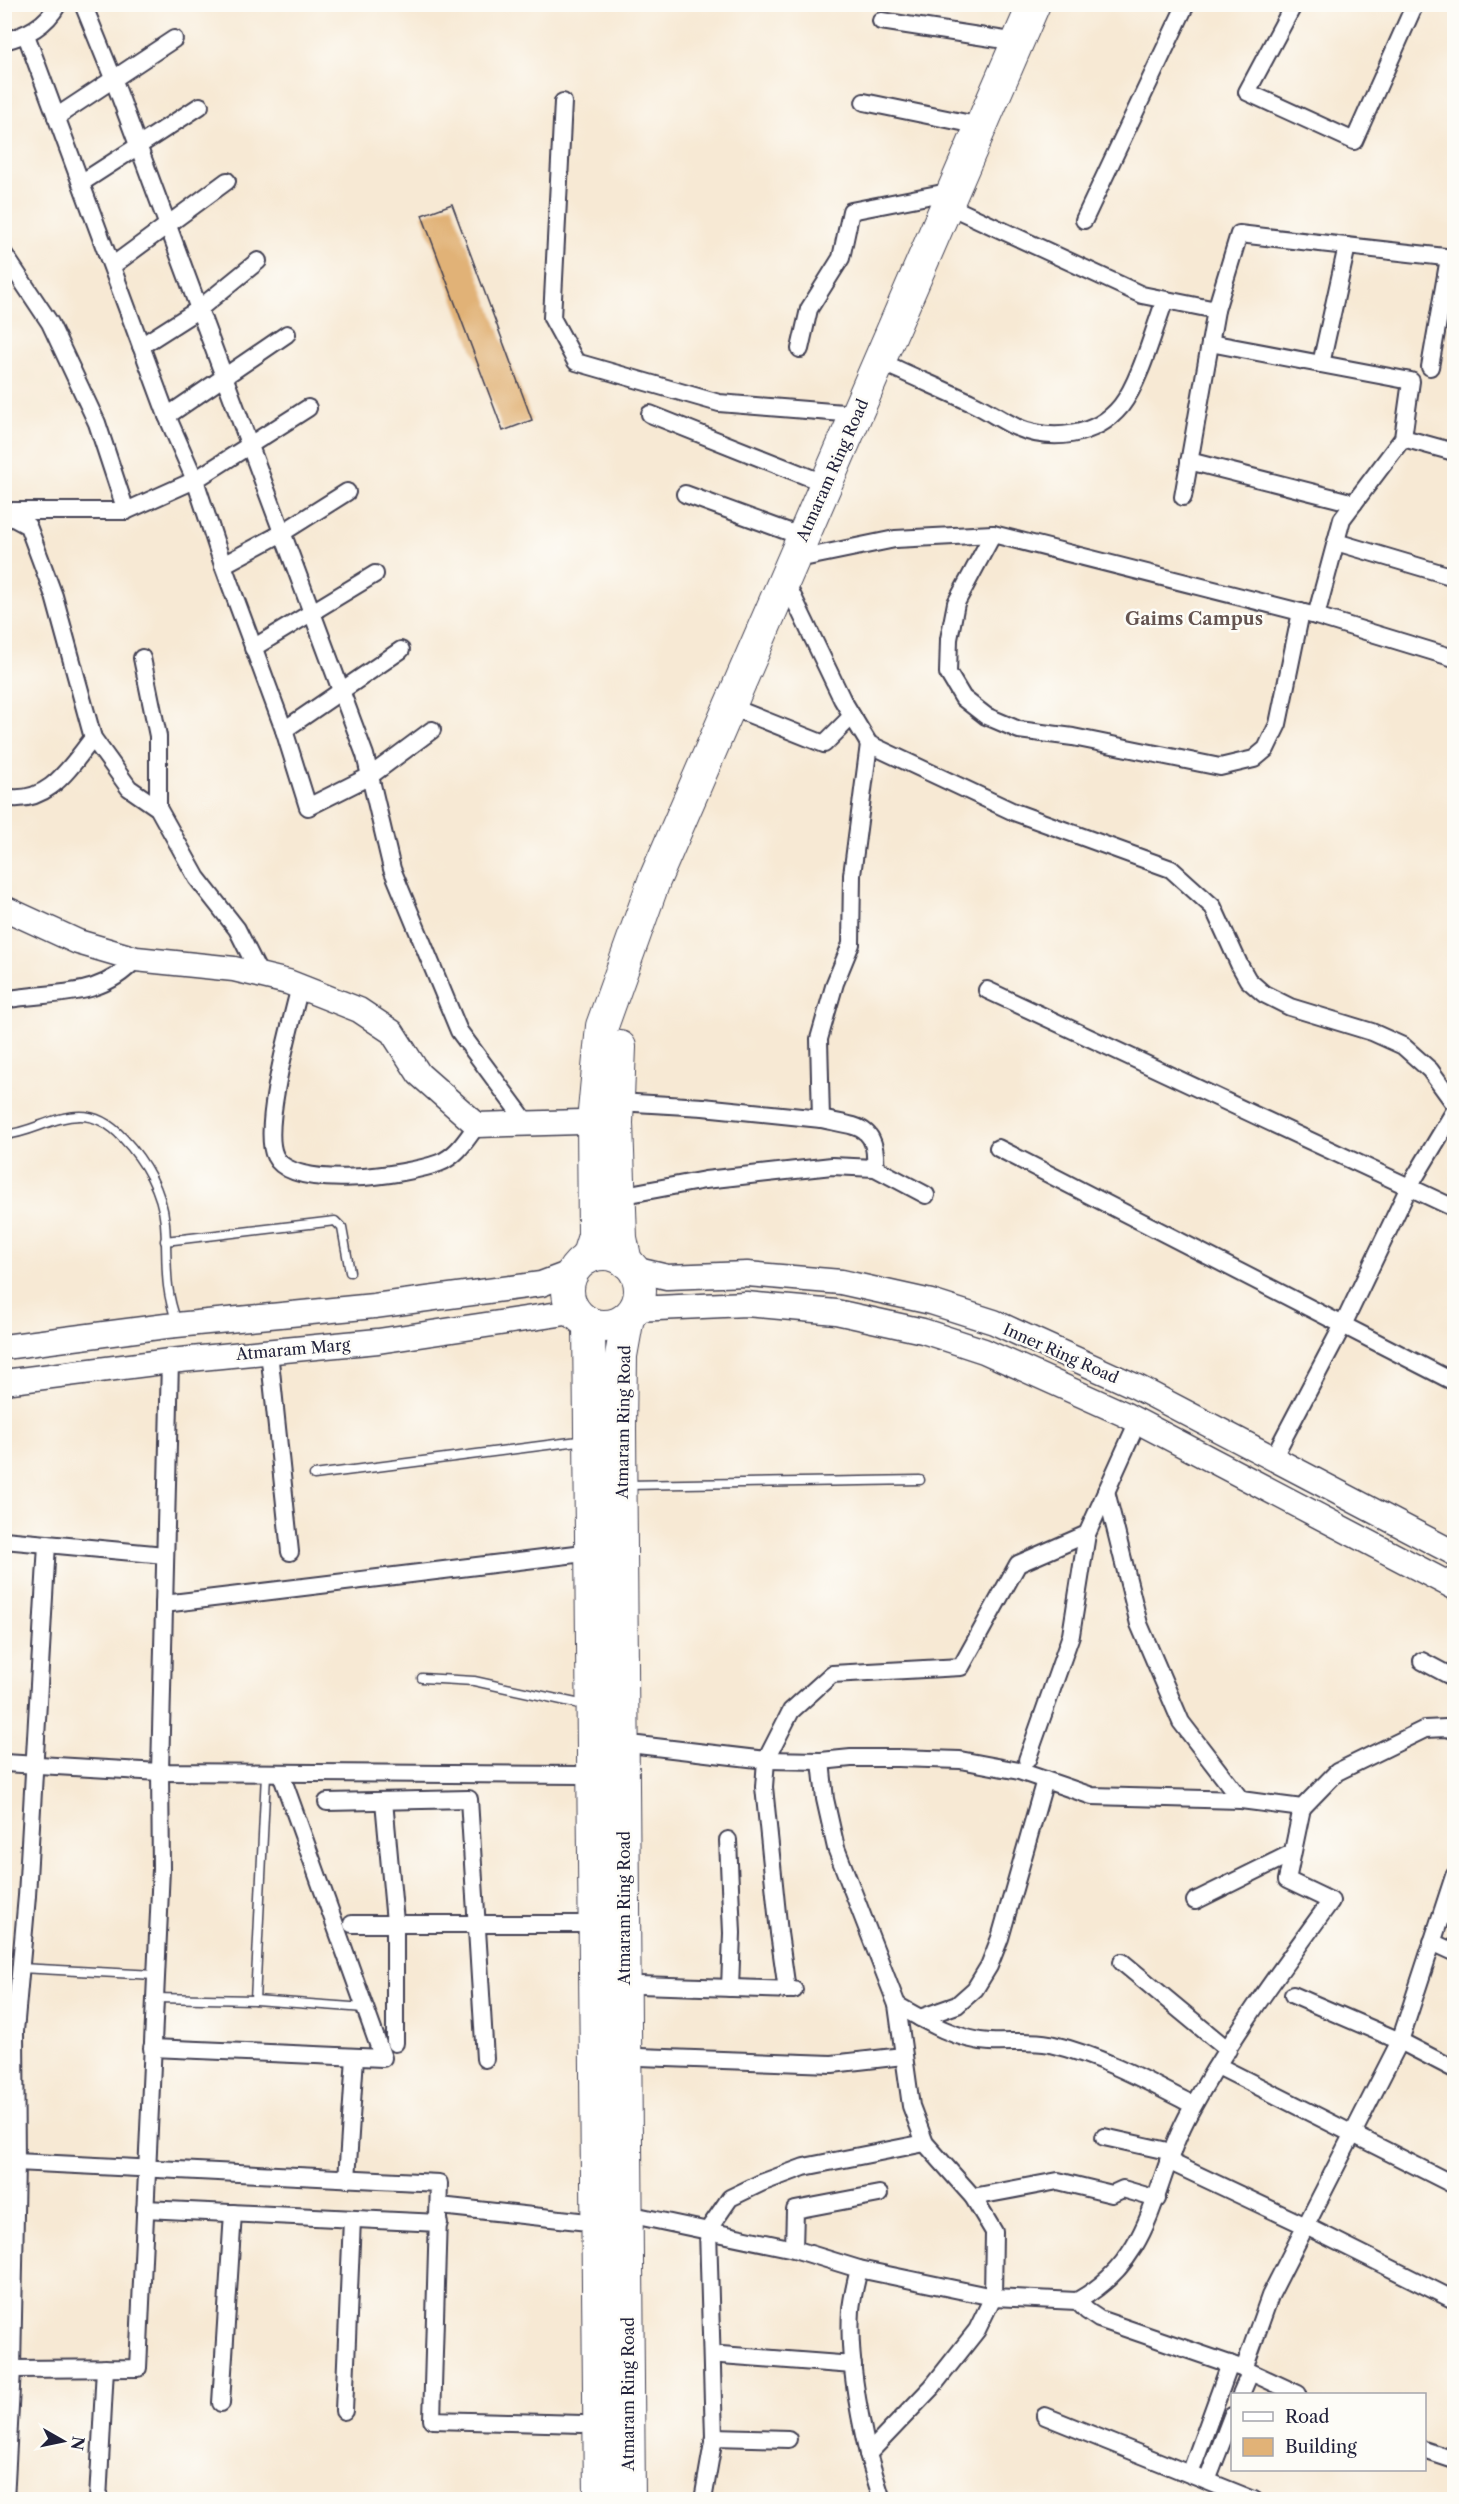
<svg xmlns="http://www.w3.org/2000/svg" width="1459" height="2504" viewBox="0 0 1459 2504" font-family="'Libre Caslon Text',serif">
	<style>
		.building { fill: #e1b277 }
		.lines { fill: none; stroke-linecap: round; stroke-linejoin: round }
		.lane-casing { stroke: #424052; stroke-width: 11 }
		.street-casing { stroke: #424052; stroke-width: 20 }
		.secondary-casing { stroke: #424052; stroke-width: 27 }
		.highway-casing { stroke: #424052; stroke-width: 34 }
		.lane { stroke: #fff; stroke-width: 8 }
		.street { stroke: #fff; stroke-width: 16 }
		.secondary { stroke: #fff; stroke-width: 24 }
		.highway { stroke: #fff; stroke-width: 32 }
		.labels { text-anchor: middle; dominant-baseline: central; stroke-width: 5; stroke-linejoin: round; paint-order: stroke }
		.street-label { font-size: 16px; fill: #22223b; stroke: #fdfcf7 }
		.neighbourhood-label { font-size: 18px; font-weight: bold; fill: #655450; stroke: #fdfcf7 }
	</style>
	<rect width="100%" height="100%" fill="#fdfcf7"/>
	<filter id="ink" filterUnits="userSpaceOnUse"><feTurbulence type="fractalNoise" baseFrequency=".0167" numOctaves="2"/><feDisplacementMap in="SourceGraphic" scale="12" xChannelSelector="R" yChannelSelector="G"/><feConvolveMatrix kernelMatrix="1 2 1 2 8 2 1 2 1" color-interpolation-filters="sRGB"/></filter>
	<filter id="wash" filterUnits="userSpaceOnUse"><feTurbulence type="fractalNoise" baseFrequency=".008" numOctaves="4" result="noise"/><feDisplacementMap in="SourceGraphic" scale="24" xChannelSelector="R" yChannelSelector="G"/><feGaussianBlur stdDeviation="1.35" result="paint"/><feColorMatrix in="noise" values="0 0 0 0 0 0 0 0 0 0 0 0 0 0 0 0 0 1.4 0 .05"/><feComposite in="paint" operator="in"/></filter>
	<g filter="url(#wash)">
		<rect width="100%" height="100%" fill="#f7e9d4"/>
		<g id="blocks">
			<path class="building" d="M 452,204 L 532,420 L 503,431 L 422,215 Z"/>
		</g>
	</g>
	<g filter="url(#ink)">
		<use href="#blocks" fill-opacity="0" stroke="#424052" stroke-width="1.5"/>
		<g class="lines">
			<g class="lane-casing">
				<g id="lane">
					<path d="M 4,1135 C 31,1133 53,1116 80,1116 C 97,1116 112,1126 123,1138 C 145,1161 162,1191 165,1223 C 168,1261 163,1285 177,1322"/>
					<path d="M 165,1241 L 335,1221 L 342,1228 L 350,1272"/>
					<path d="M 314,1475 L 586,1440"/>
					<path d="M 627,1485 L 920,1480"/>
					<path d="M 422,1678 L 474,1681 L 585,1705"/>
					<path d="M 20,1968 L 155,1975"/>
					<path d="M 155,1998 L 255,2000 L 365,2008"/>
					<path d="M 255,2000 L 266,1774"/>
				</g>
			</g>
			<g class="street-casing">
				<g id="street">
					<path d="M 83,4 L 113,78 L 365,755 L 392,869 L 459,1031 L 527,1123"/>
					<path d="M 1294,4 L 1247,92 L 1354,141 L 1415,4"/>
					<path d="M 881,21 L 1018,42"/>
					<path d="M 26,35 L 167,416 L 195,480 L 223,565 L 284,730 L 308,807 L 370,776 L 432,730"/>
					<path d="M 4,41 C 27,35 46,26 58,4"/>
					<path d="M 563,102 L 552,318 L 576,362 L 719,403 L 856,414"/>
					<path d="M 864,102 L 981,126"/>
					<path d="M 56,117 L 174,39"/>
					<path d="M 81,183 L 200,106"/>
					<path d="M 947,205 L 1142,295 L 1216,310"/>
					<path d="M 1084,220 L 1186,4"/>
					<path d="M 4,254 L 50,323 L 97,423 L 126,511"/>
					<path d="M 112,266 L 227,181"/>
					<path d="M 1210,343 L 1411,381 L 1403,438 L 1342,519 L 1316,616"/>
					<path d="M 141,346 L 199,309 L 258,261"/>
					<path d="M 800,349 L 809,309 L 841,258 L 851,211 L 953,191"/>
					<path d="M 1321,364 L 1347,246"/>
					<path d="M 888,365 C 916,378 944,390 972,403 C 987,410 1001,420 1016,427 C 1051,442 1096,437 1121,406 C 1140,382 1154,329 1165,300"/>
					<path d="M 1430,367 L 1449,258"/>
					<path d="M 650,414 L 826,484"/>
					<path d="M 167,416 L 287,334"/>
					<path d="M 1403,438 L 1454,452"/>
					<path d="M 1189,461 L 1354,503"/>
					<path d="M 685,494 L 803,537"/>
					<path d="M 1183,497 L 1216,310 L 1239,234 L 1454,258"/>
					<path d="M 4,511 L 126,511 L 195,480 L 308,408"/>
					<path d="M 4,513 L 28,526 L 54,596 L 93,738 L 129,788 L 158,808 L 197,878 L 237,929 L 260,975"/>
					<path d="M 993,534 L 956,603 L 949,639 L 948,673 L 963,698 L 986,716 L 1019,730 L 1073,737 L 1220,767 L 1254,759 L 1266,749 L 1278,724 L 1301,612"/>
					<path d="M 1336,542 L 1454,577"/>
					<path d="M 793,560 L 895,539 L 993,534 L 1316,616 L 1454,658"/>
					<path d="M 223,565 L 282,533 L 347,492"/>
					<path d="M 785,580 L 842,699 L 869,744 L 1014,812 L 1171,869 L 1213,907 L 1239,964 L 1248,980 L 1264,994 L 1290,1007 L 1372,1032 L 1403,1046 L 1430,1070 L 1454,1103"/>
					<path d="M 253,648 L 375,574"/>
					<path d="M 142,658 L 158,736 L 158,808"/>
					<path d="M 729,706 L 824,744 L 852,716"/>
					<path d="M 284,730 L 401,650"/>
					<path d="M 869,744 L 852,875 L 851,944 L 835,983 L 819,1039 L 821,1119 C 857,1127 878,1124 875,1168"/>
					<path d="M 4,797 C 48,806 70,767 93,738"/>
					<path d="M 300,986 C 292,1020 261,1128 275,1156 C 292,1192 407,1175 439,1163 C 457,1156 466,1140 477,1125"/>
					<path d="M 987,990 L 1454,1208"/>
					<path d="M 4,1000 C 55,990 98,1001 136,959"/>
					<path d="M 618,1102 L 703,1107 L 821,1119"/>
					<path d="M 998,1148 L 1454,1382"/>
					<path d="M 619,1196 L 705,1180 L 832,1166 L 875,1168 L 926,1195"/>
					<path d="M 269,1351 L 290,1552"/>
					<path d="M 1273,1458 L 1343,1325 L 1409,1187 L 1454,1112"/>
					<path d="M 1106,1491 L 1139,1624 L 1181,1722 L 1241,1800"/>
					<path d="M 4,1540 L 165,1555"/>
					<path d="M 164,1604 L 584,1553"/>
					<path d="M 1422,1661 L 1454,1678"/>
					<path d="M 638,1745 L 766,1760 L 821,1761 L 851,1758 L 898,1758 L 960,1760 L 1019,1771 L 1092,1796 L 1241,1800 L 1302,1808 L 1337,1772 L 1425,1729 L 1446,1728 L 1454,1730"/>
					<path d="M 1027,1760 L 1071,1635 L 1087,1534"/>
					<path d="M 821,1761 L 825,1799 L 836,1848 L 897,2005 L 911,2106 L 925,2143 L 973,2197 L 994,2232 L 993,2297 L 977,2330 L 932,2387 L 868,2454 L 882,2500"/>
					<path d="M 4,1763 L 160,1772 L 585,1775"/>
					<path d="M 384,1801 L 395,1922 L 395,2043"/>
					<path d="M 327,1802 L 469,1799 L 485,2059"/>
					<path d="M 728,1840 L 732,1933 L 730,1988"/>
					<path d="M 1195,1901 L 1292,1853"/>
					<path d="M 352,1924 L 586,1924"/>
					<path d="M 1432,1942 L 1454,1952"/>
					<path d="M 1122,1962 L 1228,2050"/>
					<path d="M 639,1985 L 794,1990"/>
					<path d="M 787,1990 L 779,1933 L 764,1787 L 766,1760 L 791,1711 L 832,1674 L 961,1667 L 1018,1564 L 1087,1534 L 1138,1421"/>
					<path d="M 1293,1995 L 1400,2041 L 1454,2069"/>
					<path d="M 897,2005 C 925,2021 957,2040 990,2042 C 1010,2043 1030,2040 1050,2044 C 1102,2056 1147,2081 1193,2105"/>
					<path d="M 920,2018 L 957,2005 L 975,1989 L 989,1966 L 1000,1938 L 1045,1780"/>
					<path d="M 152,2048 L 383,2058 L 281,1774"/>
					<path d="M 639,2057 L 832,2064 L 903,2056"/>
					<path d="M 1218,2066 L 1454,2185"/>
					<path d="M 1104,2137 L 1172,2152"/>
					<path d="M 1168,2161 L 1306,2226 L 1454,2300"/>
					<path d="M 16,2162 L 439,2183 L 432,2420 L 582,2424"/>
					<path d="M 347,2179 L 355,2057"/>
					<path d="M 973,2197 L 1058,2181 L 1112,2194 L 1123,2189 L 1157,2199"/>
					<path d="M 440,2206 L 588,2222"/>
					<path d="M 145,2209 L 439,2223"/>
					<path d="M 642,2217 L 794,2249 L 859,2269 L 993,2297 L 1077,2301 L 1087,2311 L 1099,2319 L 1244,2369 L 1298,2394"/>
					<path d="M 794,2249 L 795,2210 L 879,2194"/>
					<path d="M 859,2269 C 856,2282 852,2297 851,2310 C 848,2356 858,2409 868,2454"/>
					<path d="M 1077,2301 C 1158,2256 1151,2181 1191,2110 C 1231,2037 1282,1968 1331,1901 L 1287,1880 L 1302,1808"/>
					<path d="M 721,2355 L 853,2365"/>
					<path d="M 12,2369 L 138,2368 L 161,1869 L 160,1772 L 170,1361"/>
					<path d="M 1244,2369 L 1270,2296 L 1400,2041 L 1454,1876"/>
					<path d="M 1241,2394 L 1250,2373"/>
					<path d="M 221,2403 L 233,2213"/>
					<path d="M 344,2411 L 352,2219"/>
					<path d="M 1045,2416 L 1254,2500"/>
					<path d="M 714,2437 L 788,2439"/>
					<path d="M 1424,2450 L 1454,2460"/>
					<path d="M 1190,2474 L 1230,2364"/>
					<path d="M 1207,2481 L 1232,2416"/>
					<path d="M 5,2500 L 12,2369 L 16,2162 L 15,2031 L 27,1896 L 47,1544"/>
					<path d="M 98,2500 L 105,2368"/>
					<path d="M 703,2500 L 714,2437 L 708,2230 L 730,2198 L 761,2183 L 804,2167 L 925,2143"/>
				</g>
			</g>
			<g class="secondary-casing">
				<g id="secondary">
					<path d="M 4,908 L 78,942 L 136,959 L 234,969 L 288,982 L 359,1010 L 392,1032 L 419,1074 L 477,1125 L 581,1122"/>
					<path d="M 633,1269 L 667,1277 L 747,1274 L 841,1282 L 931,1302 L 994,1322 L 1137,1387 L 1454,1553"/>
					<path d="M 635,1309 L 746,1304 L 836,1312 L 923,1331 L 984,1351 L 1124,1414 L 1454,1587"/>
					<path d="M 4,1347 L 166,1326 L 374,1306 L 541,1284 L 573,1272"/>
					<path d="M 4,1382 L 170,1361 L 378,1341 L 566,1313 L 581,1318"/>
				</g>
			</g>
			<g class="highway-casing">
				<g id="highway">
					<path d="M 620,1047 L 617,1123 L 621,1238 L 626,1262"/>
					<circle cx="604" cy="1290" r="36"/>
					<path d="M 587,1258 L 594,1236 L 593,1122 L 602,1026 L 654,881 L 1034,4"/>
					<path d="M 628,1317 L 621,1356 L 620,1429 L 629,2500"/>
					<path d="M 589,1323 L 600,2500"/>
				</g>
			</g>
			<use href="#lane" class="lane"/>
			<use href="#street" class="street"/>
			<use href="#secondary" class="secondary"/>
			<use href="#highway" class="highway"/>
		</g>
	</g>
	<g class="labels">
		<g class="street-label">
			<text transform="translate(832 470) rotate(-66)">Atmaram Ring Road</text>
			<text transform="translate(293 1349) rotate(-5)">Atmaram Marg</text>
			<text transform="translate(1061 1353) rotate(24)">Inner Ring Road</text>
			<text transform="translate(623 1422) rotate(-89)">Atmaram Ring Road</text>
			<text transform="translate(624 1908) rotate(-90)">Atmaram Ring Road</text>
			<text transform="translate(628 2394) rotate(-90)">Atmaram Ring Road</text>
		</g>
		<g class="neighbourhood-label">
			<text x="1194" y="619">Gaims Campus</text>
		</g>
	</g>
	<rect width="1459" height="2504" fill="none" stroke="#fdfcf7" stroke-width="24"/>
	<rect x="1231" y="2393" width="195" height="78" fill="#fdfcf7" stroke="#a5a5ac" stroke-width="1.5"/>
	<rect x="1243" y="2412" width="30" height="9" fill="#ffffff" stroke="#a5a5ac" stroke-width="1.5"/>
	<text x="1285" y="2423" font-size="18" fill="#22223b">Road</text>
	<rect x="1243" y="2438" width="30" height="18" fill="#e1b277" stroke="#a5a5ac" stroke-width="1.5"/>
	<text x="1285" y="2453" font-size="18" fill="#22223b">Building</text>
	<g transform="translate(63 2441) rotate(99)" stroke="#fdfcf7" stroke-width="4.5" paint-order="stroke">
	<path d="M0-4.5L10 22L0 15L-10 22Z" fill="#22223b"/>
	<text y="-9" font-size="16" font-weight="bold" text-anchor="middle" fill="#22223b">N</text>
	</g>
</svg>
